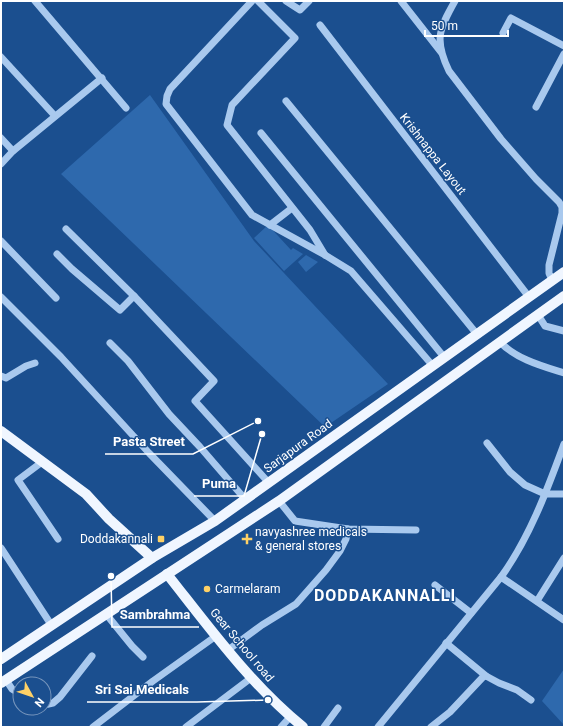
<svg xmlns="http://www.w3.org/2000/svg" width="565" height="728" viewBox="0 0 565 728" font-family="Roboto,sans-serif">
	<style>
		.green { fill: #2e69ad }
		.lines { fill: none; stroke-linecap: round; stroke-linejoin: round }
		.minor { stroke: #a9c9ee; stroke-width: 7 }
		.major { stroke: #f0f6ff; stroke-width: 10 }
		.poi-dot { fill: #ffd166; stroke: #1b4f8f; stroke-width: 1.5 }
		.labels { text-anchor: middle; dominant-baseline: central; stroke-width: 3; stroke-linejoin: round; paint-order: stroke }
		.street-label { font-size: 12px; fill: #fff; stroke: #1b4f8f }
		.poi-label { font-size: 12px; fill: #fff; stroke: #1b4f8f; text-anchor: start }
		.district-label { font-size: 16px; font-weight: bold; letter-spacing: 1px; fill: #fff; stroke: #1b4f8f }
		.leader { fill: none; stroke: #fff; stroke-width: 1.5 }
		.callout-dot { fill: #fff; stroke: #1b4f8f; stroke-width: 1.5 }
		.callout-label { font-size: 13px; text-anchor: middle; font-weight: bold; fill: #fff; stroke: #1b4f8f; stroke-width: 3; stroke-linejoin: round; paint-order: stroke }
	</style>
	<rect width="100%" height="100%" fill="#1b4f8f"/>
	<g class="green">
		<path d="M 150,95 L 254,241 L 388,384 L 325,427 L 61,174 Z"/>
		<path d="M 268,225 L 291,250 L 293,248 L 303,254 L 284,271 L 254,238 Z"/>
		<path d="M 306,255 L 318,262 L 306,272 L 298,262 Z"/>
		<path d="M 564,669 L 564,725 L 542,701 Z"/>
	</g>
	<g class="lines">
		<g class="minor">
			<path d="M 35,1 L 126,108"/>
			<path d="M 252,1 L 170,89 L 167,96 L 166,104 L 252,215 L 325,255 L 351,271 L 433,366"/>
			<path d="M 258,1 L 295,38 L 232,105 L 227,125 L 310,230 L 325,255"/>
			<path d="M 286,1 L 300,10 L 309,1"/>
			<path d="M 401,1 L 441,52"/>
			<path d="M 455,1 C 439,29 434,40 449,71 L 501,139 L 536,179 L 559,202 L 562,207 L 562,213 L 549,265 L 549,273 L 552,280"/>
			<path d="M 320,25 L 529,297"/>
			<path d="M 503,33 L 511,18 L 564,46"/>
			<path d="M 1,57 L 55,116"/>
			<path d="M 286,101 L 476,333"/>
			<path d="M 536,107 L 564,54"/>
			<path d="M 261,133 L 444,357"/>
			<path d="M 1,138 L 13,151"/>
			<path d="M 1,164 L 13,151 L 102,78"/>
			<path d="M 270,225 L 292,208"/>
			<path d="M 66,229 L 134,296 L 214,381 L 195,401 L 269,483"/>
			<path d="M 1,241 L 56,298"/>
			<path d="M 57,254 L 72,269 L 120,310 L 134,296"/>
			<path d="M 1,297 L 61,357 L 149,453 L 215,521"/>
			<path d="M 538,315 L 545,326 L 564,331"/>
			<path d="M 500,342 C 516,359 542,366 564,373"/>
			<path d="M 110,343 L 128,361 L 169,414 L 200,447 L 245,499"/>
			<path d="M 1,376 L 6,378 L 26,366 L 35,363"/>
			<path d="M 487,443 L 510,472 L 525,485 L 545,494 L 564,494"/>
			<path d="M 42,462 L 18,480 L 58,539"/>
			<path d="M 279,501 L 295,521 L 348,529 L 416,530"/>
			<path d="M 1,548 L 52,626"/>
			<path d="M 501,577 L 564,620"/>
			<path d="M 435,585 L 471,613"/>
			<path d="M 537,601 L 564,558"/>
			<path d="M 106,614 L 132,646 L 143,657"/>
			<path d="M 446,643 L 486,676"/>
			<path d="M 228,650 L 262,625 L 296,604 L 326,570 L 340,551 L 346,539 L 348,529"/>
			<path d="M 6,680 L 12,689 L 20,694"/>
			<path d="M 44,705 L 53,703 L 60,697 L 92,656"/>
			<path d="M 93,727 L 153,681 L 216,636"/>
			<path d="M 186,727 L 251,678"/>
			<path d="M 281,727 L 290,717"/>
			<path d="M 324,727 L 338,708"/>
			<path d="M 378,727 L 501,577 C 530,537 547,490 564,444"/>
			<path d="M 431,727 L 450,712 L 483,677 L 486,676 L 499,683 L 517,690 L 531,700"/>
		</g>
		<g class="major">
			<path d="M 1,431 L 86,494 L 109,519 L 152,558"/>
			<path d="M 167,574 C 209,627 250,684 303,727"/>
			<path d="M 1,659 L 152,558 L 215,521 L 564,272"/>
			<path d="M 1,683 L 279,501 L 564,296"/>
		</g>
	</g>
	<g class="poi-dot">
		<rect x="157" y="535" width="8" height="8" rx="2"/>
		<path d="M245 533h4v4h4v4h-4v4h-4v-4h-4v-4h4z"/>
		<circle cx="207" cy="589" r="4"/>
	</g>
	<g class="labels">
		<g class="street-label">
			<text transform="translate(433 154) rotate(52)">Krishnappa Layout</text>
			<text transform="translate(298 446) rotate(-36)">Sarjapura Road</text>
			<text transform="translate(242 645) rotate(50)">Gear School road</text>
		</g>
		<g class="poi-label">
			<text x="255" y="532">navyashree medicals<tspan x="255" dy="14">&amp; general stores</tspan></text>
			<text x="153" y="539" text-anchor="end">Doddakannali</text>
			<text x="215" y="589">Carmelaram</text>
		</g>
		<g class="district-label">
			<text x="385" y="595">DODDAKANNALLI</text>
		</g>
	</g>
	<path class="leader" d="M258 421L193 454H105M262 434L244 496H194M111 576L112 627H199M268 700L197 702H87"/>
	<g class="callout-dot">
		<circle cx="258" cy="421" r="4"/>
		<circle cx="262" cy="434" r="4"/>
		<circle cx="111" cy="576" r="4"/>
		<circle cx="268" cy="700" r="4"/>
	</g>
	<g class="callout-label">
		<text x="149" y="446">Pasta Street</text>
		<text x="219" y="488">Puma</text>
		<text x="155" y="619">Sambrahma</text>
		<text x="142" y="694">Sri Sai Medicals</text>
	</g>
	<rect width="565" height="728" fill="none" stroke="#ffffff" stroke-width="4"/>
	<g transform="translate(32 696) rotate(130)"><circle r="19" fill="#1b4f8f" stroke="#7695bc"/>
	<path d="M0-3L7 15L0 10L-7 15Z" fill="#ffd166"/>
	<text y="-6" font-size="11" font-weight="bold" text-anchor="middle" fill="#ffffff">N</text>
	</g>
	<path d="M425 30v6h83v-6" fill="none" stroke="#ffffff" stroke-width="2"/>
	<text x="431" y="30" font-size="12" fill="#ffffff" stroke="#1b4f8f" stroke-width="3" paint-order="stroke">50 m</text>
</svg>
